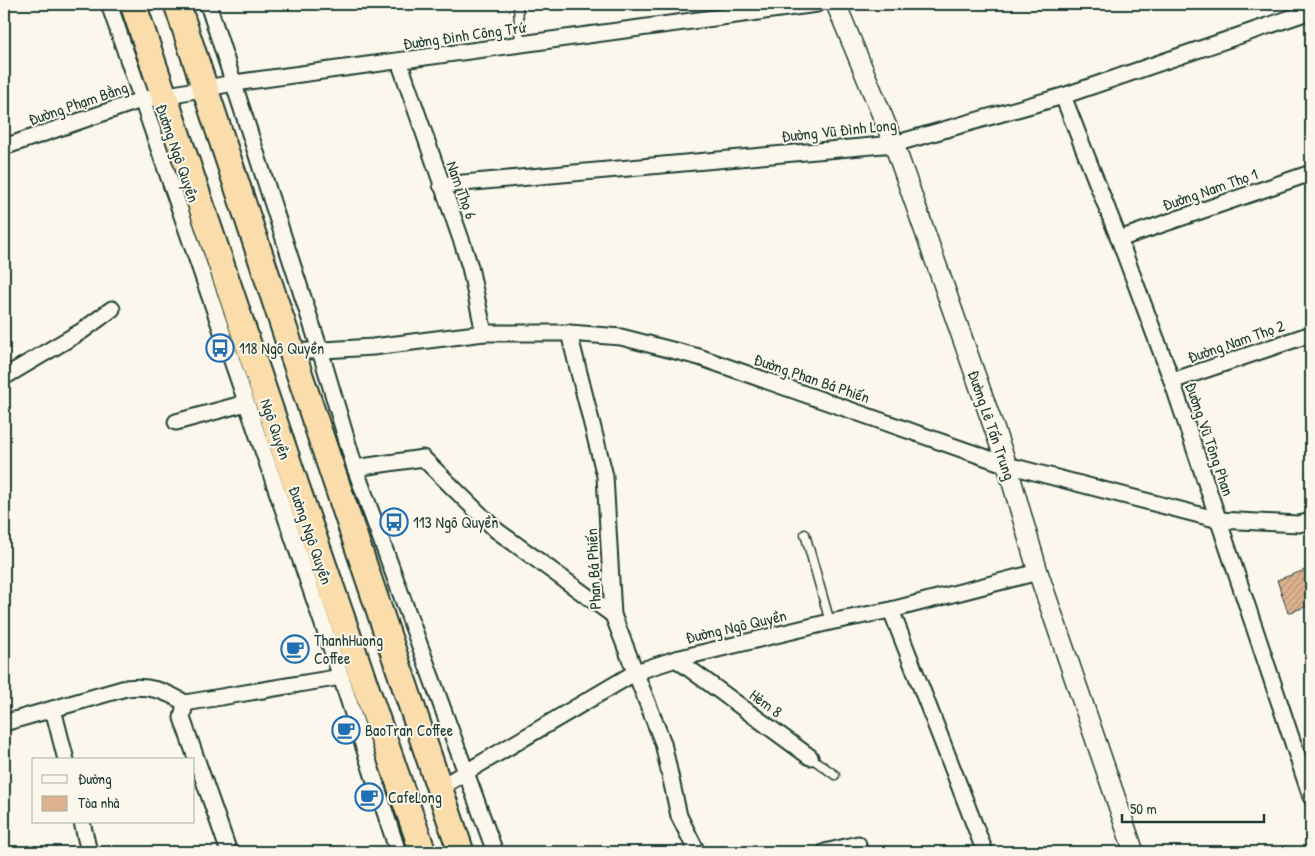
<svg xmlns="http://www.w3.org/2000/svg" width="1315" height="856" viewBox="0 0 1315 856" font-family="'Patrick Hand',sans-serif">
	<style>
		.building { fill: url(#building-hatch); stroke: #1f3d34 }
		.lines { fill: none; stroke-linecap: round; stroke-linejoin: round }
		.service-casing { stroke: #1f3d34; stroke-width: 11 }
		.minor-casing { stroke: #1f3d34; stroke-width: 19 }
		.tertiary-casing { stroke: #1f3d34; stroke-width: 22 }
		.trunk-casing { stroke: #1f3d34; stroke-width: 29 }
		.service { stroke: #fbf7ec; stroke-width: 8 }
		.minor { stroke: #fbf7ec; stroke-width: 15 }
		.tertiary { stroke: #fbf7ec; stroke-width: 19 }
		.trunk { stroke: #faddab; stroke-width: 25 }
		.labels { text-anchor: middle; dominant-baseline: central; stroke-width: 4; stroke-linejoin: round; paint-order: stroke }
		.street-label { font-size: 16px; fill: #1f3d34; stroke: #fbf7ec }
		.poi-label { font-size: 16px; fill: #1f3d34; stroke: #fbf7ec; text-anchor: start }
	</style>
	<defs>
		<pattern id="building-hatch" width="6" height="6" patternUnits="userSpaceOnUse" patternTransform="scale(1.25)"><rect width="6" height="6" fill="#deb28f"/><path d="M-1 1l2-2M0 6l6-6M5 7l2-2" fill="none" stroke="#b39276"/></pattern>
	</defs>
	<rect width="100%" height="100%" fill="#fbf7ec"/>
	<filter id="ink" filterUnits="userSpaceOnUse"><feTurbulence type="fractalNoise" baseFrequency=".02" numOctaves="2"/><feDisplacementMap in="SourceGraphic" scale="10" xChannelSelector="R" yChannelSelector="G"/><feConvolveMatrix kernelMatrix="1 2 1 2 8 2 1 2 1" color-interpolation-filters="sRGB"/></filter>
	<g filter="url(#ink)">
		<path class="building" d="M 1311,568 L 1311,605 L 1288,613 L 1277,580 Z"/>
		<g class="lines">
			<g class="service-casing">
				<g id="service">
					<path d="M 518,4 L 520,45"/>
					<path d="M 805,534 L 830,622"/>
					<path d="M 810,757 L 835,775"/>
				</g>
			</g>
			<g class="minor-casing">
				<g id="minor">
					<path d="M 109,4 L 341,677 L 398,852"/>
					<path d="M 208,4 L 320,350 L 355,468 L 495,852"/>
					<path d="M 399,61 L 463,245 L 470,267 L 484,333"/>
					<path d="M 1063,96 L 1119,239 L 1172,381 L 1311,797"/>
					<path d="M 4,147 L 141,100 L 234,83 L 817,4"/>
					<path d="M 441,185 L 894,144 L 1063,96 L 1311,11"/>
					<path d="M 1119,239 L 1311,173"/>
					<path d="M 569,333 L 605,476 L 613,615 L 663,743 L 679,816 L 697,852"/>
					<path d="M 292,352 L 373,347 L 484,333 L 569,333 L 621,337 L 699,357 L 1007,465 L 1219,520 L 1299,524 L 1311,521"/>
					<path d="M 4,377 L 82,331 L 112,309"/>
					<path d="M 1172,381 L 1311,334"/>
					<path d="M 176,422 L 246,403"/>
					<path d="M 355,468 L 423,458 L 496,530 L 613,615"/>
					<path d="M 891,610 L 985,852"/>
					<path d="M 676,659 L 810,757"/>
					<path d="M 53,709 L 66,760"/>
					<path d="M 4,723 L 126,688 C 149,685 166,691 185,703"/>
					<path d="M 439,788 L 636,672 L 676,659 L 830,622 L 891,610 L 1038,572"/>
					<path d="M 82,822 L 89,852"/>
					<path d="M 229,852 L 182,718 L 185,703 L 341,677"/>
					<path d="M 825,852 L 858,844"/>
				</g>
			</g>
			<g class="tertiary-casing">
				<path id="tertiary" d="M 836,4 L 894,144 L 1007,465 L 1038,572 L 1134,852"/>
			</g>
			<g class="trunk-casing">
				<g id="trunk">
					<path d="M 133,4 L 304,509 L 423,852"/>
					<path d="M 177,4 L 292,352 L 461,852"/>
				</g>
			</g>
			<use href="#service" class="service"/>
			<use href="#minor" class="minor"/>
			<use href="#tertiary" class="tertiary"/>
			<use href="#trunk" class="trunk"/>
		</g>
	</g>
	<defs>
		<g id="bus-ring" transform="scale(1.4375)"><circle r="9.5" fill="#fbf7ec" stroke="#1f6fb2" stroke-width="1.5"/><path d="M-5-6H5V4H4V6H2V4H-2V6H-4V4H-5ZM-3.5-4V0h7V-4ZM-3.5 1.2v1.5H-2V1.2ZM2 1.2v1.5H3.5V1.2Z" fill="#1f6fb2"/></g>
		<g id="cafe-ring" transform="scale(1.4375)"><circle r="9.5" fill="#fbf7ec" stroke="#1f6fb2" stroke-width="1.5"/><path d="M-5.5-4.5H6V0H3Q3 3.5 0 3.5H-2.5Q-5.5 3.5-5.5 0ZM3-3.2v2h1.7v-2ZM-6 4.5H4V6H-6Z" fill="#1f6fb2"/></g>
	</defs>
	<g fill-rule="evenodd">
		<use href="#bus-ring" x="220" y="348"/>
		<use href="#bus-ring" x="394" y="522"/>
		<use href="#cafe-ring" x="295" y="649"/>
		<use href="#cafe-ring" x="346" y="730"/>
		<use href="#cafe-ring" x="369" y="797"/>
	</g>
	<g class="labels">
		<g class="street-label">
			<text transform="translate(464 35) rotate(-8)">Đường Đinh Công Trứ</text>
			<text transform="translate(78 103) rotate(-19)">Đường Phạm Bằng</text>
			<text transform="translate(839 130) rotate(-6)">Đường Vũ Đình Long</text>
			<text transform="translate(178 153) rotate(71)">Đường Ngô Quyền</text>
			<text transform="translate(1210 189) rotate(-19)">Đường Nam Thọ 1</text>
			<text transform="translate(462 190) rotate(70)">Nam Thọ 6</text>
			<text transform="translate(1236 341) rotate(-19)">Đường Nam Thọ 2</text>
			<text transform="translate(812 378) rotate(19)">Đường Phan Bá Phiến</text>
			<text transform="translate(992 425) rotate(71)">Đường Lê Tấn Trung</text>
			<text transform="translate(276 429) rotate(71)">Ngô Quyền</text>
			<text transform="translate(1210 439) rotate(71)">Đường Vũ Tông Phan</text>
			<text transform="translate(311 535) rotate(71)">Đường Ngô Quyền</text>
			<text transform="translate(593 569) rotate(-93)">Phan Bá Phiến</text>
			<text transform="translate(736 626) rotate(-13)">Đường Ngô Quyền</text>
			<text transform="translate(766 703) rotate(36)">Hẻm 8</text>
		</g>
		<g class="poi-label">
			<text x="239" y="348">118 Ngô Quyền</text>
			<text x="413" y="522">113 Ngô Quyền</text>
			<text x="314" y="640">ThanhHuong<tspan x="314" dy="18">Coffee</tspan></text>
			<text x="365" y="730">BaoTran Coffee</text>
			<text x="388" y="797">CafeLong</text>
		</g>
	</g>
	<rect width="1315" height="856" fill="none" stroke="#fbf7ec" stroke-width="20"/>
	<rect x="10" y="10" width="1295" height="836" fill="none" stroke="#1f3d34" stroke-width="2" filter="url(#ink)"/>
	<rect x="32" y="758" width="162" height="65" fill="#fbf7ec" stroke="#a3ada2"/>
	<rect x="42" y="775" width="25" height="8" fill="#fbf7ec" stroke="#a3ada2"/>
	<text x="78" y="784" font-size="15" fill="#1f3d34">Đường</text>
	<rect x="42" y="796" width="25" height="15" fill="#deb28f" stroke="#a3ada2"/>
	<text x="78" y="808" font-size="15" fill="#1f3d34">Tòa nhà</text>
	<path d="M1122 814v8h142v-8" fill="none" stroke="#1f3d34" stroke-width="2.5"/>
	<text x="1130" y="814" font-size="15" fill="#1f3d34" stroke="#fbf7ec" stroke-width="4" paint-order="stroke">50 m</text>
</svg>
